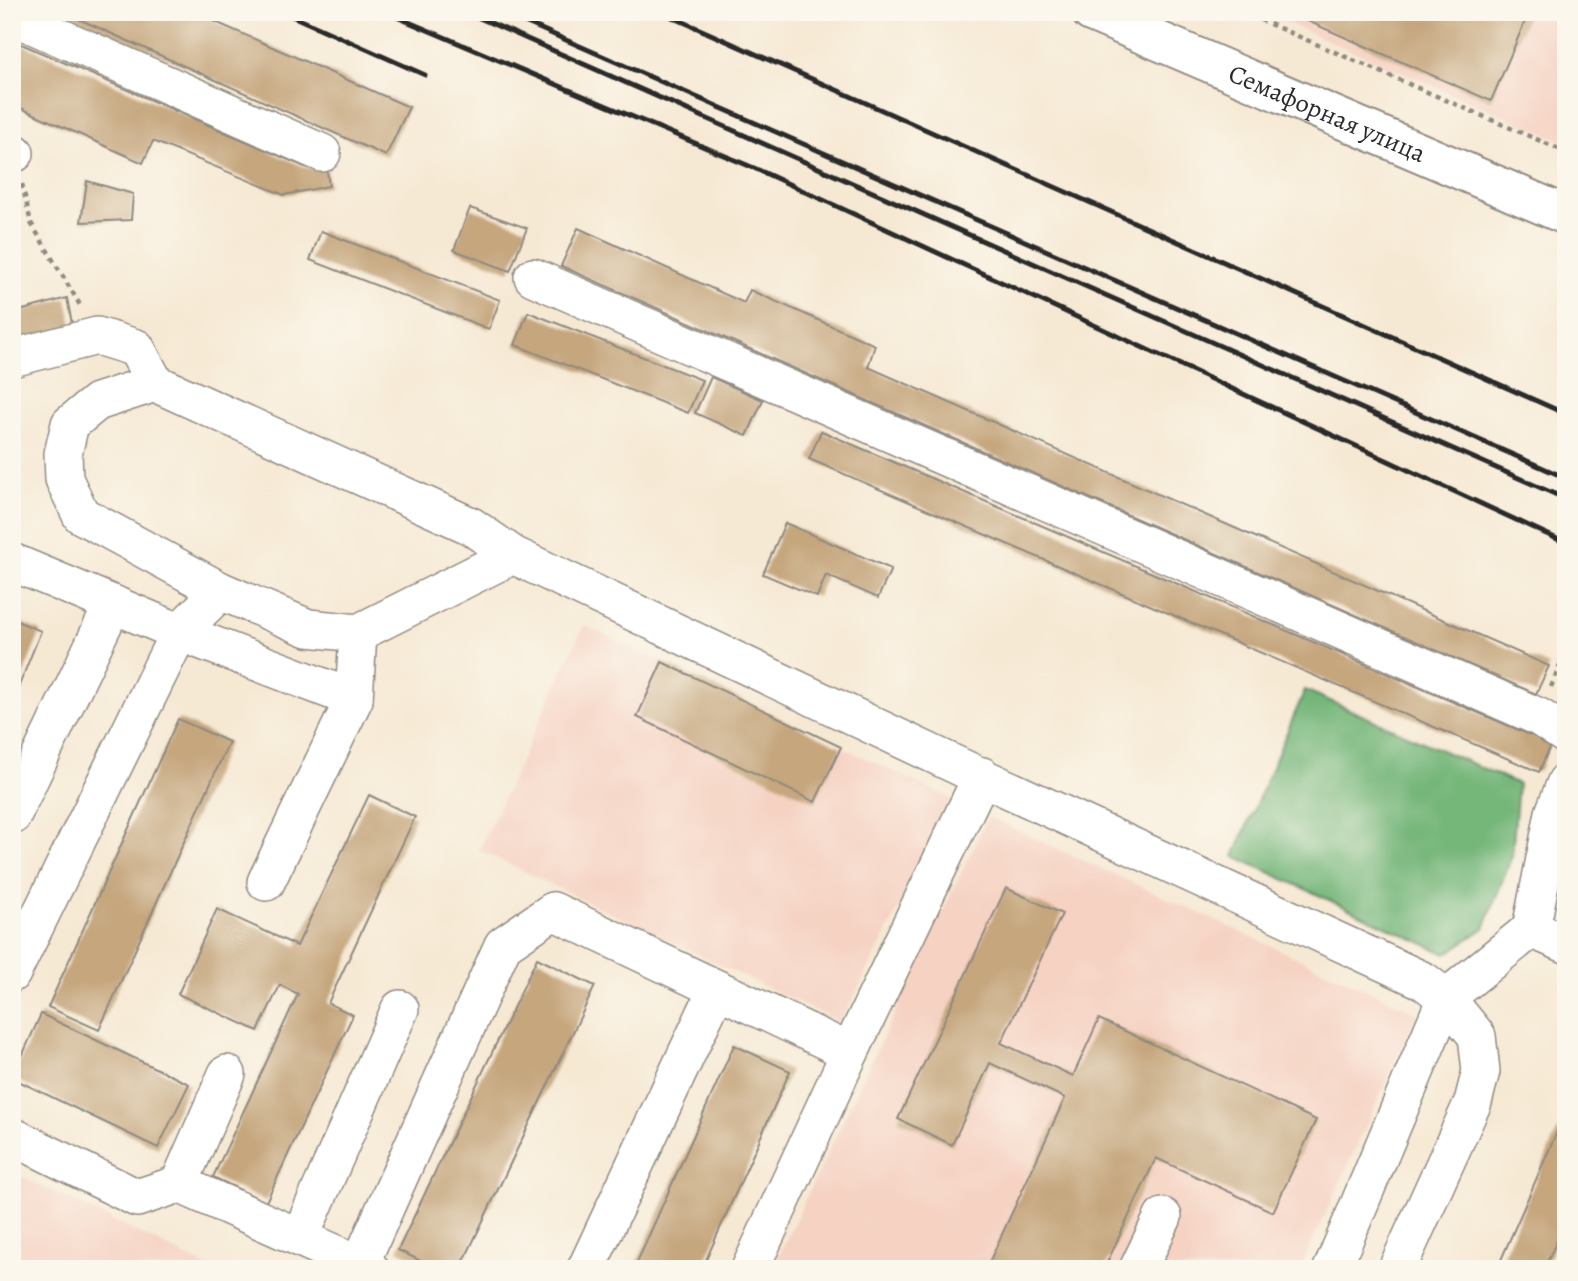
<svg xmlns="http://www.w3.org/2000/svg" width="1578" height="1281" viewBox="0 0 1578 1281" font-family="Alegreya,serif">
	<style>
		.built { fill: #f5d2c2 }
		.forest { fill: #74b679; stroke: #507052; stroke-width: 2 }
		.building { fill: #c5a67d }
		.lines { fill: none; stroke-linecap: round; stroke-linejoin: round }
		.minor-casing { stroke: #908a80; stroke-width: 40 }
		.highway-casing { stroke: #908a80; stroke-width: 42 }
		.path { stroke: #908a80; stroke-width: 4.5; stroke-dasharray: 5 5; stroke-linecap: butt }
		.minor { stroke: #fff; stroke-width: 37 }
		.highway { stroke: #fff; stroke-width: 38 }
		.rail { stroke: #2b2b2b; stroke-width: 5 }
		.labels { text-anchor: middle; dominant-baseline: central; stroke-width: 6; stroke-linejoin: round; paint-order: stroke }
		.street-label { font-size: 26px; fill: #2b2b2b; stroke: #fbf7ec }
	</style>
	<rect width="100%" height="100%" fill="#fbf7ec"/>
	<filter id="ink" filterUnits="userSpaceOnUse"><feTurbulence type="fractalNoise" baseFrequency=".0143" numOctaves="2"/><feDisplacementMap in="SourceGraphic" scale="14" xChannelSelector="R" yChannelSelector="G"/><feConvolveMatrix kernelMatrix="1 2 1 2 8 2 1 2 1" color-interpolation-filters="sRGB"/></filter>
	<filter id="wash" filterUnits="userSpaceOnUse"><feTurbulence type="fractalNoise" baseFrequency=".00686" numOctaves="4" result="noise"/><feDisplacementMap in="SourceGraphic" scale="28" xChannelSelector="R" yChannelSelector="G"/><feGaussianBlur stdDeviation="1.57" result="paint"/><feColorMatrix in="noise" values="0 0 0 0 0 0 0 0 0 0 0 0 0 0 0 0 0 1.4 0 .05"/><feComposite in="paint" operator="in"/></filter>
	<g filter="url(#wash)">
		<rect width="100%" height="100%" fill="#f6e9d4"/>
		<g class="built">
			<path d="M 1262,12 L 1566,12 L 1566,143 Z"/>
			<path d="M 584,625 L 954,800 L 841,1023 L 479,850 Z"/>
			<path d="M 988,817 L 1418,1013 L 1300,1269 L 772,1269 Z"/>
			<path d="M 12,1172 L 212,1269 L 12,1269 Z"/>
		</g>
		<path class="forest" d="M 1305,690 L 1518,784 L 1512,856 L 1484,928 L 1446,954 L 1234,856 Z"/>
		<g id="blocks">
			<g class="building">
				<path d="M 63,12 L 193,12 L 409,107 L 386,156 Z"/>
				<path d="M 1287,12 L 1529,12 L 1491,101 Z"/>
				<path d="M 12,40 L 305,167 L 327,171 L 329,186 L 284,195 L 153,141 L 143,163 L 12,104 Z"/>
				<path d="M 87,181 L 133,194 L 131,220 L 81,222 Z"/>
				<path d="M 470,208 L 527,228 L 510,271 L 454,250 Z"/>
				<path d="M 578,228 L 744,303 L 750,290 L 875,345 L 868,367 L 1549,666 L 1536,694 L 561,266 Z"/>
				<path d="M 321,231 L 500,300 L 489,329 L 310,260 Z"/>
				<path d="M 67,298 L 73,329 L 12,344 L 12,313 Z"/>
				<path d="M 528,312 L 702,380 L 688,413 L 515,345 Z"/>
				<path d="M 711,377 L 763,400 L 747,436 L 695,413 Z"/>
				<path d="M 15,382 L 20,426 L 12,430 L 12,383 Z"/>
				<path d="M 821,431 L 1551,744 L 1539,772 L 809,459 Z"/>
				<path d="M 785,523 L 891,569 L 878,598 L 826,575 L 817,597 L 763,574 Z"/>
				<path d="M 12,619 L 41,631 L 12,703 Z"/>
				<path d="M 662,662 L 841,747 L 815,802 L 637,717 Z"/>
				<path d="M 178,719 L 229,742 L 99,1030 L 48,1007 Z"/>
				<path d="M 369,795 L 415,817 L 328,1003 L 353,1015 L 266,1202 L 213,1177 L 298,994 L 280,985 L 258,1031 L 178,994 L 217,909 L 297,946 Z"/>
				<path d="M 1006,888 L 1062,914 L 1001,1043 L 1073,1076 L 1099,1019 L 1316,1120 L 1273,1212 L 1156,1158 L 1104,1269 L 986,1269 L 1065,1098 L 990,1063 L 952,1145 L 898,1119 Z"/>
				<path d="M 537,958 L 595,986 L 460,1269 L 437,1269 L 398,1250 Z"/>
				<path d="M 41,1014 L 189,1084 L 158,1148 L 12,1078 Z"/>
				<path d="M 734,1045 L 790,1071 L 702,1269 L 634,1269 Z"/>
				<path d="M 1566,1111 L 1566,1221 L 1544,1269 L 1497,1269 Z"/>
			</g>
		</g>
	</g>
	<g filter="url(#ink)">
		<use href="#blocks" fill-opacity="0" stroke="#908a80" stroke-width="2"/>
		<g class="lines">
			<g class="minor-casing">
				<g id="minor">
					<path d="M 12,16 L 322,153"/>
					<path d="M 12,153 L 15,153"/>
					<path d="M 533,277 L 1539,717 L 1566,735"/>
					<path d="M 12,358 L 97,336 L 136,348 L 155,383"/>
					<path d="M 513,555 L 358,633 L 308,628 L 221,591 L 81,515 L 64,479 L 63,454 L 70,424 L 97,402 L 155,383 L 471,526 L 513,555 L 973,773 L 1424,981 L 1446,998 L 1477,1036 L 1481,1071 L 1473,1102 L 1397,1269"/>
					<path d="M 12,562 L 179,632 L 221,591"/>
					<path d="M 12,816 L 113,604"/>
					<path d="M 266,882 L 354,699"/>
					<path d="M 1531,929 L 1566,944"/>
					<path d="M 12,973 L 179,632 L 354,699 L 358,633"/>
					<path d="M 850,1052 L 982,776"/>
					<path d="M 12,1136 L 137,1198 L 179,1184 L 370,1269"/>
					<path d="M 179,1184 L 227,1074"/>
					<path d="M 300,1237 L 400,1009"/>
					<path d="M 360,1264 L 503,945 L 553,911 L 850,1052 L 750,1269"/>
					<path d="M 586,1269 L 717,989"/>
					<path d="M 1138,1269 L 1163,1217"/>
					<path d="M 1332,1269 L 1446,998 L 1531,929 L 1554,813 L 1566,782"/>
				</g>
			</g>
			<g class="highway-casing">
				<g id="highway">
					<path id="s1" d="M 1091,12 L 1566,215"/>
				</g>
			</g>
			<g class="path">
				<path d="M 1242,12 L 1566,152"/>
				<path d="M 22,184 L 31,223 L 80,305"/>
				<path d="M 1551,687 L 1566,651"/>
			</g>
			<use href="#minor" class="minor"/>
			<use href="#highway" class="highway"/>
			<g class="rail">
				<path d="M 283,12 L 425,75"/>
				<path d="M 385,12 L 754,168 L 1566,543"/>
				<path d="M 466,12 L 1566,499"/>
				<path d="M 502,12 L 1566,478"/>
				<path d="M 661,12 L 1566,414"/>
			</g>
		</g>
	</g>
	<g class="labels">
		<g class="street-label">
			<text stroke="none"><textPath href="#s1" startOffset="257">Семафорная улица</textPath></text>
		</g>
	</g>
	<rect width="1578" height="1281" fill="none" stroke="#fbf7ec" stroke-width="42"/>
</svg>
